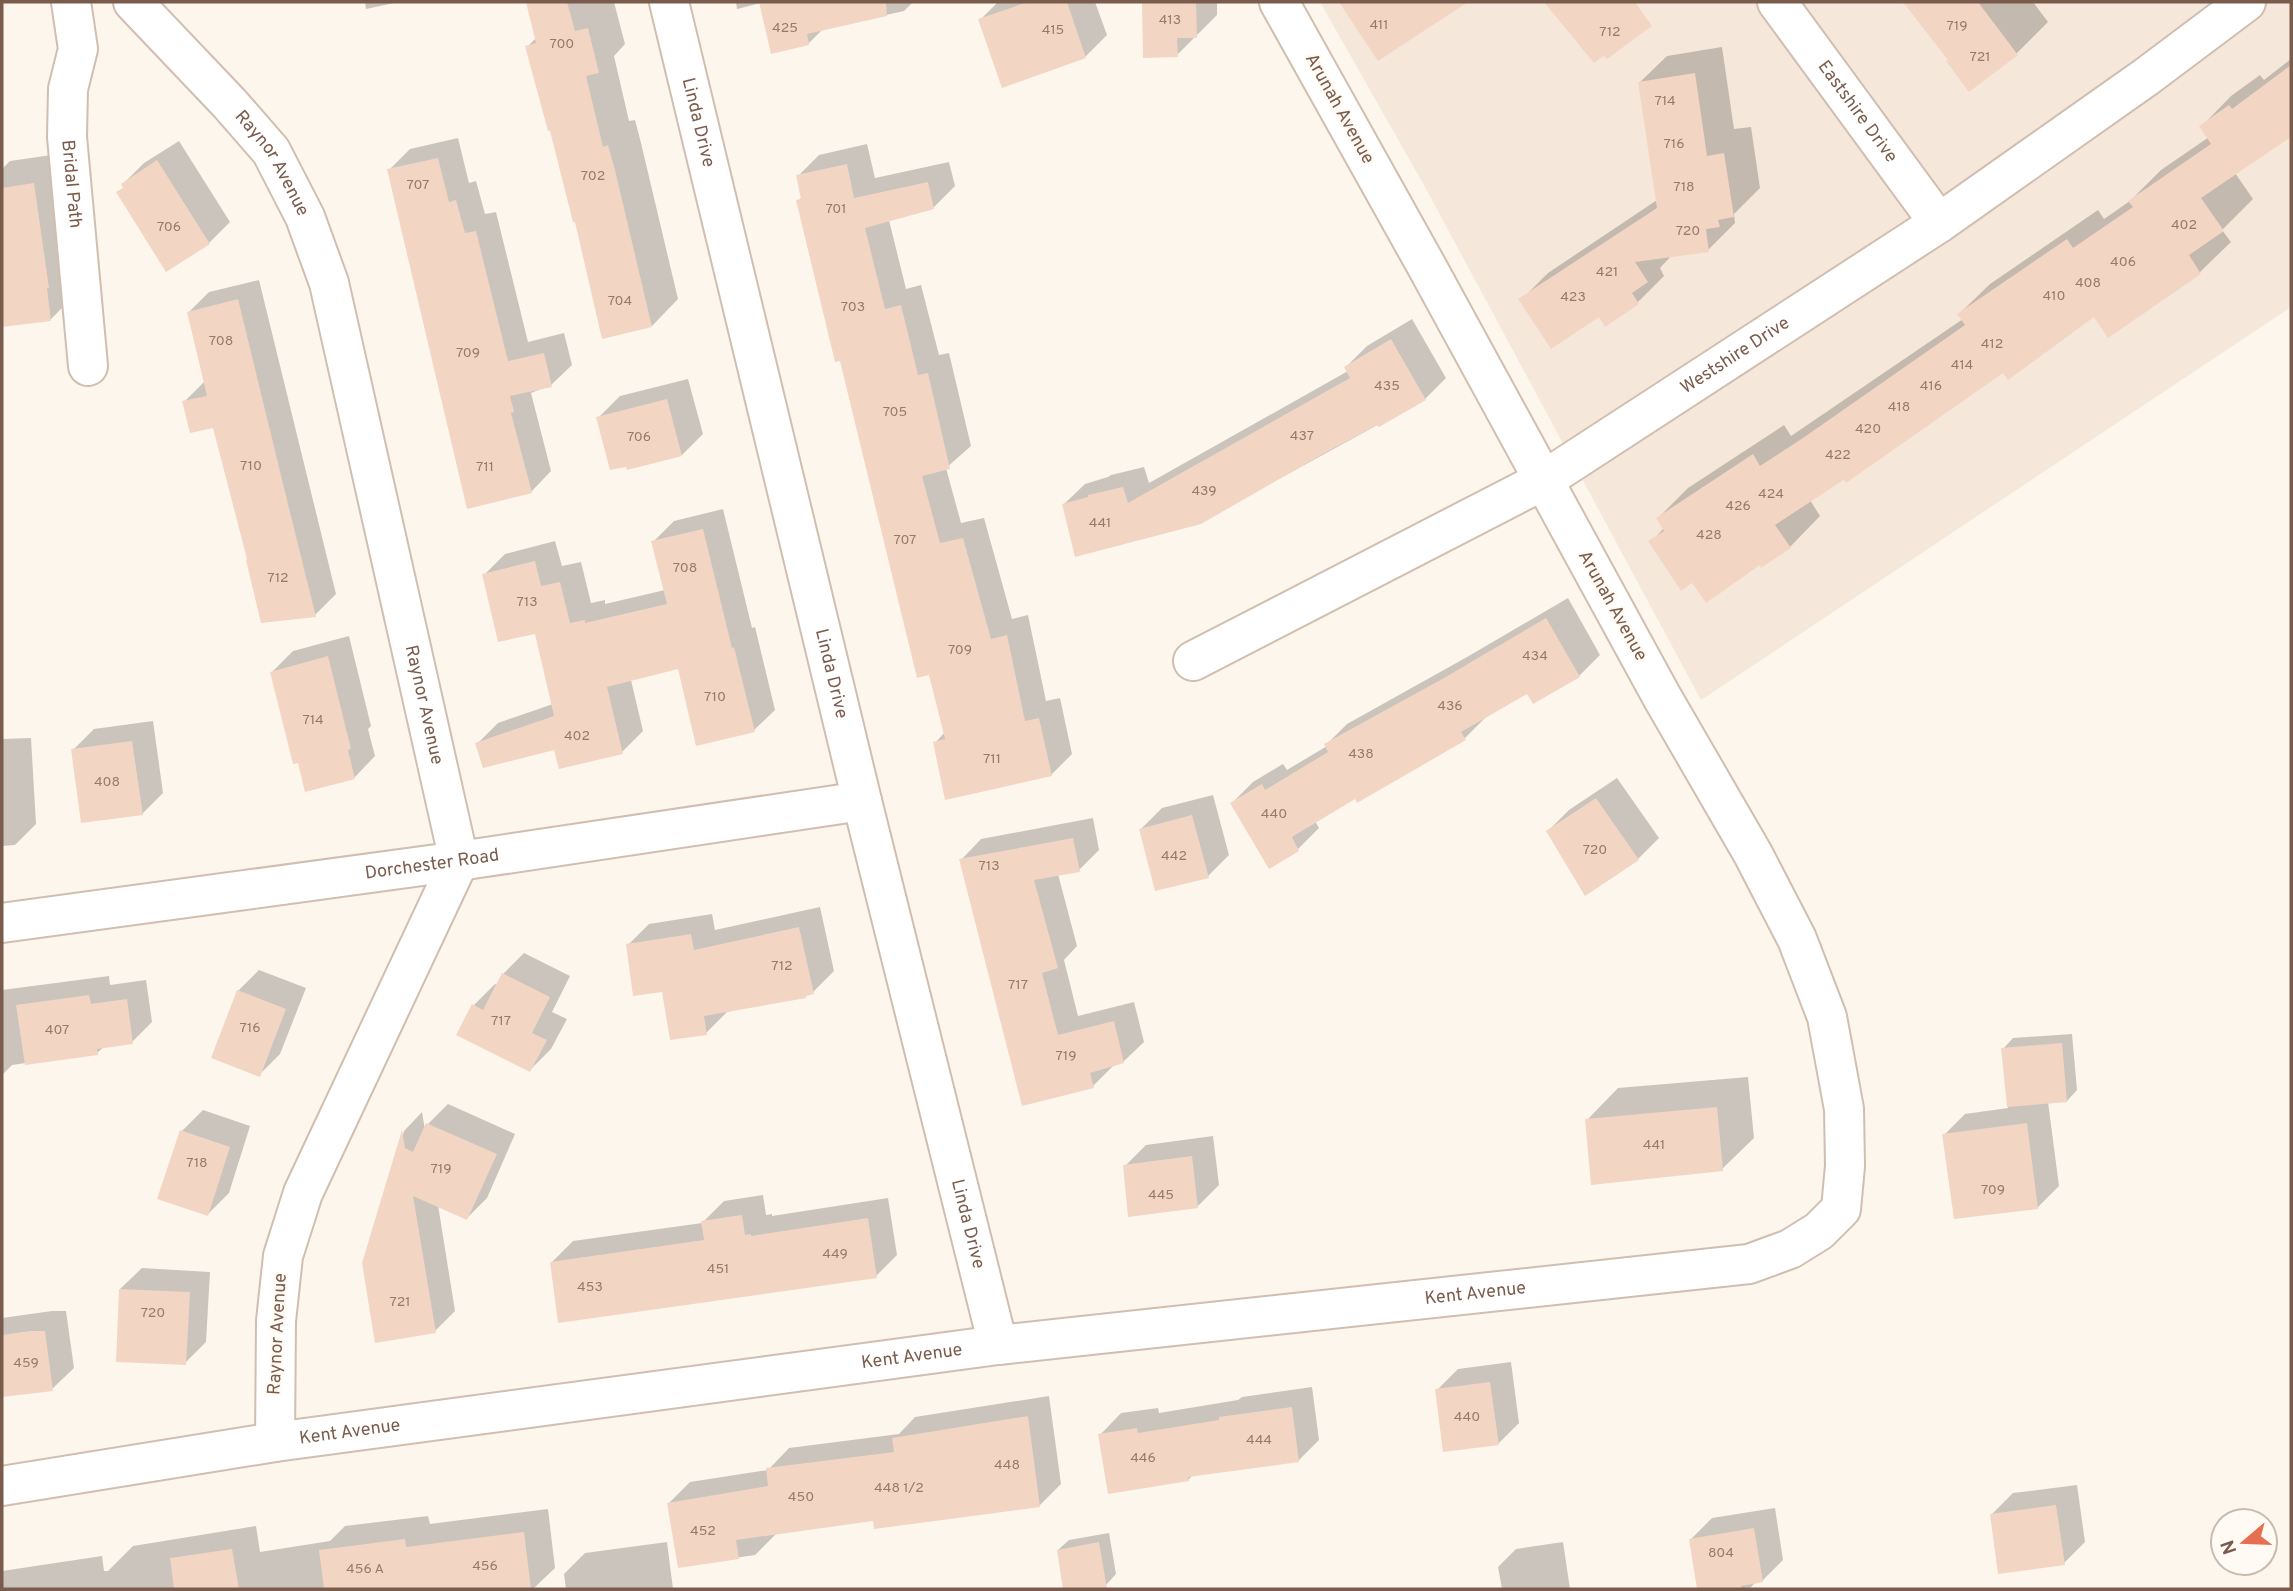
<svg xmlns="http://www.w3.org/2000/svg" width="2293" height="1591" viewBox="0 0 2293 1591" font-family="Overpass,sans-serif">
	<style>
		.residential { fill: #f5e8da }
		.shadow { fill: #0003 }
		.building { fill: #f3d5c3 }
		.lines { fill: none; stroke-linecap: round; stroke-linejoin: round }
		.street-casing { stroke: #d1beb0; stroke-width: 42 }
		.street { stroke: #fff; stroke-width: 38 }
		.labels { text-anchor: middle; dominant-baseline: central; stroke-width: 5; stroke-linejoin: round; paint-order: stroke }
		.number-label { font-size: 14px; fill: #987a6a }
		.street-label { font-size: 18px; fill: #7a5c4d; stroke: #fffaf3 }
	</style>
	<rect width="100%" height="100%" fill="#fdf6ec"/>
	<path class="residential" d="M 1320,2 L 2291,2 L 2291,307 L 1701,700 L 1425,187 Z"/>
	<g class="shadow">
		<path d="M 365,2 L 399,2 L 366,9 Z"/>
		<path d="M 528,2 L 614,2 L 625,44 L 614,56 L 629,121 L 635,120 L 641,143 L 678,299 L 652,326 L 576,220 L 527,47 L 536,38 Z"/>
		<path d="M 736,2 L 913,2 L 904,11 L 823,29 L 809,43 L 761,3 L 737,9 Z"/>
		<path d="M 998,2 L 1095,2 L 1107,35 L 1086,56 L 1003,85 L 980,20 Z"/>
		<path d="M 1144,2 L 1217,2 L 1217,15 L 1177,55 L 1145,56 Z"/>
		<path d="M 1358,2 L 1459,2 L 1444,17 L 1348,12 Z"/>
		<path d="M 1905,2 L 2033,2 L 2048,22 L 2017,53 L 1969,90 L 1950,60 Z"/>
		<path d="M 1722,47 L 1734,129 L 1751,127 L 1760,188 L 1734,214 L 1735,223 L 1708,250 L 1672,255 L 1660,268 L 1664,276 L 1637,303 L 1599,315 L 1521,300 L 1548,273 L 1657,200 L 1639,83 L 1667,56 Z"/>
		<path d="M 2291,59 L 2291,141 L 2289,137 L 2235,173 L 2253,199 L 2222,230 L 2231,242 L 2200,272 L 2109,336 L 2094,315 L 2004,370 L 1810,500 L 1820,516 L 1790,547 L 1760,563 L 1693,580 L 1651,542 L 1664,528 L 1658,518 L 1688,488 L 1784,425 L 1791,436 L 1963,319 L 1959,314 L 1990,284 L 2098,210 L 2104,219 L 2130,201 L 2161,170 L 2209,137 L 2201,127 L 2231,96 L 2260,75 L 2264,80 Z"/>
		<path d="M 458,138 L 469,183 L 476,181 L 485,214 L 496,212 L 528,342 L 564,333 L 572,365 L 551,385 L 531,393 L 551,471 L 531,492 L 389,170 L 410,149 Z"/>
		<path d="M 179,141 L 230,222 L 209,243 L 119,192 L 124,187 L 123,184 L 144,163 Z"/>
		<path d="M 867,144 L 875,178 L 949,162 L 955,186 L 934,207 L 889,220 L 906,289 L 921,285 L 939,355 L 949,353 L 971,446 L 946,468 L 961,523 L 984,518 L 1012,619 L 1028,615 L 1046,701 L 1060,698 L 1072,754 L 1051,775 L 935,743 L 945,732 L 798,201 L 803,196 L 798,176 L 819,155 Z"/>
		<path d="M 65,153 L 82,288 L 50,320 L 2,326 L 2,169 L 10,161 Z"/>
		<path d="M 259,280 L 336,594 L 315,615 L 214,426 L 184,402 L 205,381 L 189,312 L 209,292 Z"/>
		<path d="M 1412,319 L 1446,378 L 1425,399 L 1200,522 L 1063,505 L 1085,484 L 1108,477 L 1111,475 L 1144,467 L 1149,483 L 1348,371 L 1346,367 L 1367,346 Z"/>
		<path d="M 688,379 L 703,434 L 682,455 L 598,418 L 620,396 Z"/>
		<path d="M 723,509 L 752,628 L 755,627 L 775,710 L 754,730 L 679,667 L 631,680 L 643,731 L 622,752 L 477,744 L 498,723 L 553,704 L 537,632 L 484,575 L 505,554 L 555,541 L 562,566 L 581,562 L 591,603 L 605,600 L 605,604 L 665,590 L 653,542 L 674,521 Z"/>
		<path d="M 1568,598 L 1600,655 L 1579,676 L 1528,691 L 1486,717 L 1465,738 L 1357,800 L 1355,797 L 1315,821 L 1319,828 L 1298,849 L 1232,803 L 1253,782 L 1283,764 L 1287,770 L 1327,746 L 1326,745 L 1347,724 L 1467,657 Z"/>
		<path d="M 349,636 L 371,726 L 368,729 L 375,756 L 354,778 L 272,672 L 293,651 Z"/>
		<path d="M 153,721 L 163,793 L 142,814 L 73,750 L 94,729 Z"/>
		<path d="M 31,738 L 36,824 L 15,845 L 2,846 L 2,739 Z"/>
		<path d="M 1617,778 L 1659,838 L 1638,859 L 1548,831 L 1569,810 Z"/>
		<path d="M 1213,795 L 1229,855 L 1208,876 L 1141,829 L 1162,808 Z"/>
		<path d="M 1093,818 L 1099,850 L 1079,870 L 1058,874 L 1077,946 L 1064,960 L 1078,1016 L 1134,1002 L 1144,1042 L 1123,1062 L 1113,1066 L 1093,1086 L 1023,1104 L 961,860 L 981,839 Z"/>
		<path d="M 820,907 L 834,971 L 813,992 L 727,1012 L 706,1033 L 664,990 L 628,945 L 649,924 L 712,914 L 715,930 Z"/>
		<path d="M 524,953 L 570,976 L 552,1012 L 567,1019 L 551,1049 L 530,1070 L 459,1034 L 474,1005 L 495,984 L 497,985 L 503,974 Z"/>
		<path d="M 259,970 L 306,988 L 280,1054 L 259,1075 L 238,991 Z"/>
		<path d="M 109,976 L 110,985 L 146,980 L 152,1022 L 132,1042 L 105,1046 L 97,1053 L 12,1065 L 2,1075 L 2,990 Z"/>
		<path d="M 2072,1034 L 2077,1090 L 2067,1101 L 2048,1102 L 2059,1186 L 2038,1207 L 1944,1135 L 1965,1114 L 2008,1108 L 2003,1049 L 2013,1038 Z"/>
		<path d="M 1748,1077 L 1754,1138 L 1722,1169 L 1587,1120 L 1618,1088 Z"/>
		<path d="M 448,1104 L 515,1134 L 487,1198 L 467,1218 L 438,1205 L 455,1311 L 435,1331 L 363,1263 L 404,1131 L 422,1112 L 425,1130 L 428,1124 Z"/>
		<path d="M 203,1110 L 250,1126 L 229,1193 L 208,1214 L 182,1131 Z"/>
		<path d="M 1213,1136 L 1219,1185 L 1198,1206 L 1125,1166 L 1146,1145 Z"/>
		<path d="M 763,1195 L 766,1215 L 772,1214 L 772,1216 L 888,1198 L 897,1255 L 876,1276 L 552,1262 L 573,1241 L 702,1223 L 724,1201 Z"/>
		<path d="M 142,1268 L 210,1272 L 206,1342 L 185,1363 L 120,1289 Z"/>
		<path d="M 52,1311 L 66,1311 L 74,1368 L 52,1389 L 2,1396 L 2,1318 Z"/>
		<path d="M 1511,1362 L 1519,1423 L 1498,1444 L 1437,1390 L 1458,1369 Z"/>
		<path d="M 1312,1387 L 1319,1440 L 1298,1461 L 1193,1475 L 1188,1480 L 1100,1435 L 1121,1413 L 1158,1408 L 1159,1413 L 1238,1400 L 1242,1397 Z"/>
		<path d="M 1049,1396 L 1061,1484 L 1040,1505 L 874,1519 L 777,1533 L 755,1555 L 679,1566 L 669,1503 L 690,1482 L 768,1470 L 789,1448 L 899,1434 L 915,1417 Z"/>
		<path d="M 2077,1485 L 2085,1542 L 2064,1563 L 1992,1514 L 2013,1493 Z"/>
		<path d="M 1775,1508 L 1783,1560 L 1762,1581 L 1757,1581 L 1749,1589 L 1709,1589 L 1691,1539 L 1712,1518 Z"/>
		<path d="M 548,1509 L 555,1568 L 533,1589 L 2,1589 L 2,1571 L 102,1556 L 104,1571 L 108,1571 L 133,1546 L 256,1526 L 260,1552 L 330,1541 L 345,1526 L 428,1516 L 430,1524 Z"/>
		<path d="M 1109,1533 L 1116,1574 L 1106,1585 L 1080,1589 L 1065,1589 L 1058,1550 L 1069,1540 Z"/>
		<path d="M 667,1542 L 673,1589 L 566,1589 L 564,1574 L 585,1553 Z"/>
		<path d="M 1563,1542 L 1570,1589 L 1502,1589 L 1498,1567 L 1516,1549 Z"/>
	</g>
	<g class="building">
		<path d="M 526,2 L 567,2 L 575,31 L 588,28 L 599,73 L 586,76 L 603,147 L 608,145 L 615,170 L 652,327 L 602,339 L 575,222 L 573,222 L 550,131 L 548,131 L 525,46 L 536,43 Z"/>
		<path d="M 759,2 L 886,2 L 887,16 L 807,34 L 809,45 L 771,54 Z"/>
		<path d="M 1028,2 L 1067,2 L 1086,58 L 1002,88 L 978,19 Z"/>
		<path d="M 1142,2 L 1196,2 L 1197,38 L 1177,38 L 1178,57 L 1143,58 Z"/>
		<path d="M 1339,2 L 1468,2 L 1378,61 Z"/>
		<path d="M 1544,2 L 1635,2 L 1652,26 L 1607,59 L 1604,56 L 1594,63 Z"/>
		<path d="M 1903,2 L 1978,2 L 2018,55 L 1969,92 L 1946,61 L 1948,60 Z"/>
		<path d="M 2291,65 L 2291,137 L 2201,198 L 2224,231 L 2189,255 L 2201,274 L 2108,338 L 2094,317 L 2008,380 L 2003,373 L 1846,483 L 1844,480 L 1839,483 L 1775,525 L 1791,548 L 1761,568 L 1760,565 L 1706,603 L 1692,583 L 1681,591 L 1648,541 L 1664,531 L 1656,518 L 1753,454 L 1760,466 L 1803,438 L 1965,325 L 1957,314 L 2067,239 L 2073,248 L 2133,207 L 2128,201 L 2211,144 L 2199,126 L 2229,105 L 2232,109 Z"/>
		<path d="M 1695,73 L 1707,156 L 1724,153 L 1734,217 L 1718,220 L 1720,227 L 1706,229 L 1709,252 L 1635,262 L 1648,282 L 1632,293 L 1639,304 L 1605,327 L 1599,317 L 1551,349 L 1518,299 L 1657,208 L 1638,82 Z"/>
		<path d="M 438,158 L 449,202 L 456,200 L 465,233 L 476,231 L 508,361 L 544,353 L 552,387 L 510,396 L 514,412 L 511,413 L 532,493 L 467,509 L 387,169 Z"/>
		<path d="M 157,160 L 210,244 L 166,272 L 116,192 L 123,188 L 121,184 Z"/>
		<path d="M 847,164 L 854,198 L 928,182 L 934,209 L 865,228 L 885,309 L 901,305 L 918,375 L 928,373 L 950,469 L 922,476 L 940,543 L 963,538 L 991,639 L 1007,635 L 1025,721 L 1039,718 L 1052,776 L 945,800 L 933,742 L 945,739 L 929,675 L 917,678 L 840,361 L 835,362 L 796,200 L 801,199 L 796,175 Z"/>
		<path d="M 34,183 L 49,288 L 47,288 L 51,321 L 2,327 L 2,188 Z"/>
		<path d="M 238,299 L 286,496 L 316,617 L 261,623 L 246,560 L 247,559 L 213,428 L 190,433 L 182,401 L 207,396 L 187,312 Z"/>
		<path d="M 1391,339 L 1426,400 L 1379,427 L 1377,425 L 1321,455 L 1201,524 L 1075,557 L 1062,504 L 1088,497 L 1088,495 L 1123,487 L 1128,503 L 1350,378 L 1344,367 Z"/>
		<path d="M 667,399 L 682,456 L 627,470 L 626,467 L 610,470 L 596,417 Z"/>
		<path d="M 703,529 L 732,648 L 734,647 L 755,732 L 696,746 L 678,669 L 607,687 L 623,754 L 559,769 L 554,750 L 483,768 L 475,743 L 554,716 L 535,634 L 498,642 L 482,574 L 535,561 L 541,586 L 560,582 L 570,623 L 585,620 L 585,623 L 667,604 L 651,541 Z"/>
		<path d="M 1546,618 L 1580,677 L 1533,704 L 1527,694 L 1461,732 L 1466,740 L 1357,803 L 1355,799 L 1292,837 L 1299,851 L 1269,869 L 1230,803 L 1262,784 L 1265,790 L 1328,752 L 1324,744 L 1444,678 Z"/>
		<path d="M 328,656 L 351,749 L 348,750 L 355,779 L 305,792 L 298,763 L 293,764 L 270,672 Z"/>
		<path d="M 132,741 L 143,815 L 81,823 L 71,749 Z"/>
		<path d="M 1596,798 L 1639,860 L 1585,896 L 1546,831 Z"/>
		<path d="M 1192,815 L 1209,878 L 1155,891 L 1139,829 Z"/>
		<path d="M 1073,838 L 1080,872 L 1034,880 L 1058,968 L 1042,973 L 1058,1035 L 1114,1021 L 1124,1063 L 1090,1073 L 1094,1088 L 1022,1106 L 959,859 Z"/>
		<path d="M 799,927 L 814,994 L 806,996 L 806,998 L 704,1016 L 707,1035 L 670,1040 L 662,992 L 633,996 L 626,944 L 691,934 L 694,950 Z"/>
		<path d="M 502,973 L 550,997 L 532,1033 L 547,1040 L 530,1072 L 456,1035 L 472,1004 L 483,1010 Z"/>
		<path d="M 237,990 L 286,1009 L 260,1077 L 211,1058 Z"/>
		<path d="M 89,995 L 91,1004 L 127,999 L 133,1044 L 97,1049 L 98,1055 L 25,1065 L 16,1005 Z"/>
		<path d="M 2062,1043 L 2067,1102 L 2007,1107 L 2001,1048 Z"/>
		<path d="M 1717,1107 L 1723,1171 L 1591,1185 L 1585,1119 Z"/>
		<path d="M 426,1123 L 497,1154 L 467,1220 L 413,1196 L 436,1333 L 375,1343 L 362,1263 L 402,1130 L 405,1148 L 413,1152 Z"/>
		<path d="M 2027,1123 L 2038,1209 L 1954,1219 L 1942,1134 Z"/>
		<path d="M 180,1130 L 230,1147 L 208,1216 L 157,1199 Z"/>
		<path d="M 1192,1156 L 1198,1208 L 1128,1217 L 1123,1165 Z"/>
		<path d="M 742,1215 L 745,1235 L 751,1234 L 751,1236 L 868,1218 L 877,1278 L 558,1323 L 550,1262 L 704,1240 L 701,1221 Z"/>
		<path d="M 119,1289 L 190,1292 L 186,1365 L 116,1362 Z"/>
		<path d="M 30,1331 L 45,1331 L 53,1391 L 2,1397 L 2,1335 Z"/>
		<path d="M 1490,1382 L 1499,1445 L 1443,1452 L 1435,1389 Z"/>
		<path d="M 1292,1407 L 1299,1462 L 1188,1477 L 1189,1481 L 1108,1494 L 1098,1434 L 1137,1428 L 1138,1433 L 1219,1420 L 1219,1417 Z"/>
		<path d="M 1028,1416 L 1040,1507 L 874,1529 L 873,1521 L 736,1540 L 739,1559 L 678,1568 L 667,1503 L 768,1486 L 766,1468 L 894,1452 L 892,1438 Z"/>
		<path d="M 2056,1505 L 2065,1565 L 1998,1574 L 1990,1514 Z"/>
		<path d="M 1754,1528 L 1763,1582 L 1741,1586 L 1741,1589 L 1697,1589 L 1689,1539 Z"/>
		<path d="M 524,1532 L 531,1589 L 324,1589 L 319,1550 L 405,1539 L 406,1547 Z"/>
		<path d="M 1099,1542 L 1107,1589 L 1063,1589 L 1057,1550 Z"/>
		<path d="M 232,1549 L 239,1589 L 174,1589 L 170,1558 Z"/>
	</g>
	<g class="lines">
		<g class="street-casing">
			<g id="street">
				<path id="s1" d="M 71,2 L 78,49 L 68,89 L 67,137 L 88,366"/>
				<path id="s2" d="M 133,2 L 230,104 L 271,151 L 305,217 L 329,283 L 459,861 L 303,1193 L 283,1256 L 276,1321 L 275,1442"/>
				<path id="s3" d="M 669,2 L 862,801 L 998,1345"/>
				<path id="s4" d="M 1777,2 L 1939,223"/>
				<path id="s5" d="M 1193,661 L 1544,480 L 1939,223 L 2146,77 L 2246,2"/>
				<path id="s6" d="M 2,923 L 459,861 L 862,801"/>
				<path id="s7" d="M 2,1486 L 275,1442 L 998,1345 L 1749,1264 L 1790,1249 L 1819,1231 L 1841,1209 L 1845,1166 L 1844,1109 L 1827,1017 L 1797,939 L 1753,854 L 1662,697 L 1426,265 L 1279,2"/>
			</g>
		</g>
		<use href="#street" class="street"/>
	</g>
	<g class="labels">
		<g class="number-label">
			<text x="1170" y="20">413</text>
			<text x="1379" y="25">411</text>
			<text x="1957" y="26">719</text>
			<text x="785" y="28">425</text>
			<text x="1053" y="30">415</text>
			<text x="1610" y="32">712</text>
			<text x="562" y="44">700</text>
			<text x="1980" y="57">721</text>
			<text x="1665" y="101">714</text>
			<text x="1674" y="144">716</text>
			<text x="593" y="176">702</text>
			<text x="418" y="185">707</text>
			<text x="1684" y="187">718</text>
			<text x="836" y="209">701</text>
			<text x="2184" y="225">402</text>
			<text x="169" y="227">706</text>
			<text x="1688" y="231">720</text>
			<text x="2123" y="262">406</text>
			<text x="1607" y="272">421</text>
			<text x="2088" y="283">408</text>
			<text x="2054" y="296">410</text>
			<text x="1573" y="297">423</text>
			<text x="620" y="301">704</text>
			<text x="853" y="307">703</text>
			<text x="221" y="341">708</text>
			<text x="1992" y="344">412</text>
			<text x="468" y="353">709</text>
			<text x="1962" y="365">414</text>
			<text x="1387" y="386">435</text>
			<text x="1931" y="386">416</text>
			<text x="1899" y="407">418</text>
			<text x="895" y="412">705</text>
			<text x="1868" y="429">420</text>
			<text x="1302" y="436">437</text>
			<text x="639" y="437">706</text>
			<text x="1838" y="455">422</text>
			<text x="251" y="466">710</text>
			<text x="485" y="467">711</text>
			<text x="1204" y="491">439</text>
			<text x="1771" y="494">424</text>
			<text x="1738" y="506">426</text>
			<text x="1100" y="523">441</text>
			<text x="1709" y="535">428</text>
			<text x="905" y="540">707</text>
			<text x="685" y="568">708</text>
			<text x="278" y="578">712</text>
			<text x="527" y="602">713</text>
			<text x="960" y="650">709</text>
			<text x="1535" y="656">434</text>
			<text x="715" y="697">710</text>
			<text x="1450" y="706">436</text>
			<text x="313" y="720">714</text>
			<text x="577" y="736">402</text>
			<text x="1361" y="754">438</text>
			<text x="992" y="759">711</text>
			<text x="107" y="782">408</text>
			<text x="1274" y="814">440</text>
			<text x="1595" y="850">720</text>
			<text x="1174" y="856">442</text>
			<text x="989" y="866">713</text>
			<text x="782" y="966">712</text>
			<text x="1018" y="985">717</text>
			<text x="501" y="1021">717</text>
			<text x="250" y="1028">716</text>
			<text x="57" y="1030">407</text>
			<text x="1066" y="1056">719</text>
			<text x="1654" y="1145">441</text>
			<text x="197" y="1163">718</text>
			<text x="441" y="1169">719</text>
			<text x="1993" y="1190">709</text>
			<text x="1161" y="1195">445</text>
			<text x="835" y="1254">449</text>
			<text x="718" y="1269">451</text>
			<text x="590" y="1287">453</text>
			<text x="400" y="1302">721</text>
			<text x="153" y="1313">720</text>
			<text x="26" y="1363">459</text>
			<text x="1467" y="1417">440</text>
			<text x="1259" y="1440">444</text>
			<text x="1143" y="1458">446</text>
			<text x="1007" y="1465">448</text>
			<text x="899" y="1488">448 1/2</text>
			<text x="801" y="1497">450</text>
			<text x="703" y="1531">452</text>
			<text x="1721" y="1553">804</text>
			<text x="485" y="1566">456</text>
			<text x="365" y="1569">456 A</text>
		</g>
		<g class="street-label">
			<text transform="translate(1339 109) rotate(61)">Arunah Avenue</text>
			<text stroke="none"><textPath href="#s4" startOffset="136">Eastshire Drive</textPath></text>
			<text stroke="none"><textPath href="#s3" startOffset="124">Linda Drive</textPath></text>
			<text stroke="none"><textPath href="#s2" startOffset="214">Raynor Avenue</textPath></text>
			<text stroke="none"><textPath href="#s1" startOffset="184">Bridal Path</textPath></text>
			<text stroke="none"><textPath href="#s5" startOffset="623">Westshire Drive</textPath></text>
			<text transform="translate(1612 606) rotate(61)">Arunah Avenue</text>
			<text stroke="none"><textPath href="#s3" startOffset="691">Linda Drive</textPath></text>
			<text stroke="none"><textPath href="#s2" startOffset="780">Raynor Avenue</textPath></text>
			<text stroke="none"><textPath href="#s6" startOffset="434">Dorchester Road</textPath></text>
			<text stroke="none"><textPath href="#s3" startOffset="1258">Linda Drive</textPath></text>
			<text stroke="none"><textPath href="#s7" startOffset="1486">Kent Avenue</textPath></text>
			<text transform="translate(278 1334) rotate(-87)">Raynor Avenue</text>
			<text stroke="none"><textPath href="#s7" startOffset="919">Kent Avenue</textPath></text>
			<text stroke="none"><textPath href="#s7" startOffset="352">Kent Avenue</textPath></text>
		</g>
	</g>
	<rect width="2293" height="1591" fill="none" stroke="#7a5c4d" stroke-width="7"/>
	<g transform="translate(2244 1542) rotate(251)"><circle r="33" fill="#fffaf3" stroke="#cabbb1" stroke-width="2"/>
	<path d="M0-5L12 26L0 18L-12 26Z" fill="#e76f51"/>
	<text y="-10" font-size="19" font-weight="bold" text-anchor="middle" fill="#7a5c4d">N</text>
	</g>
</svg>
